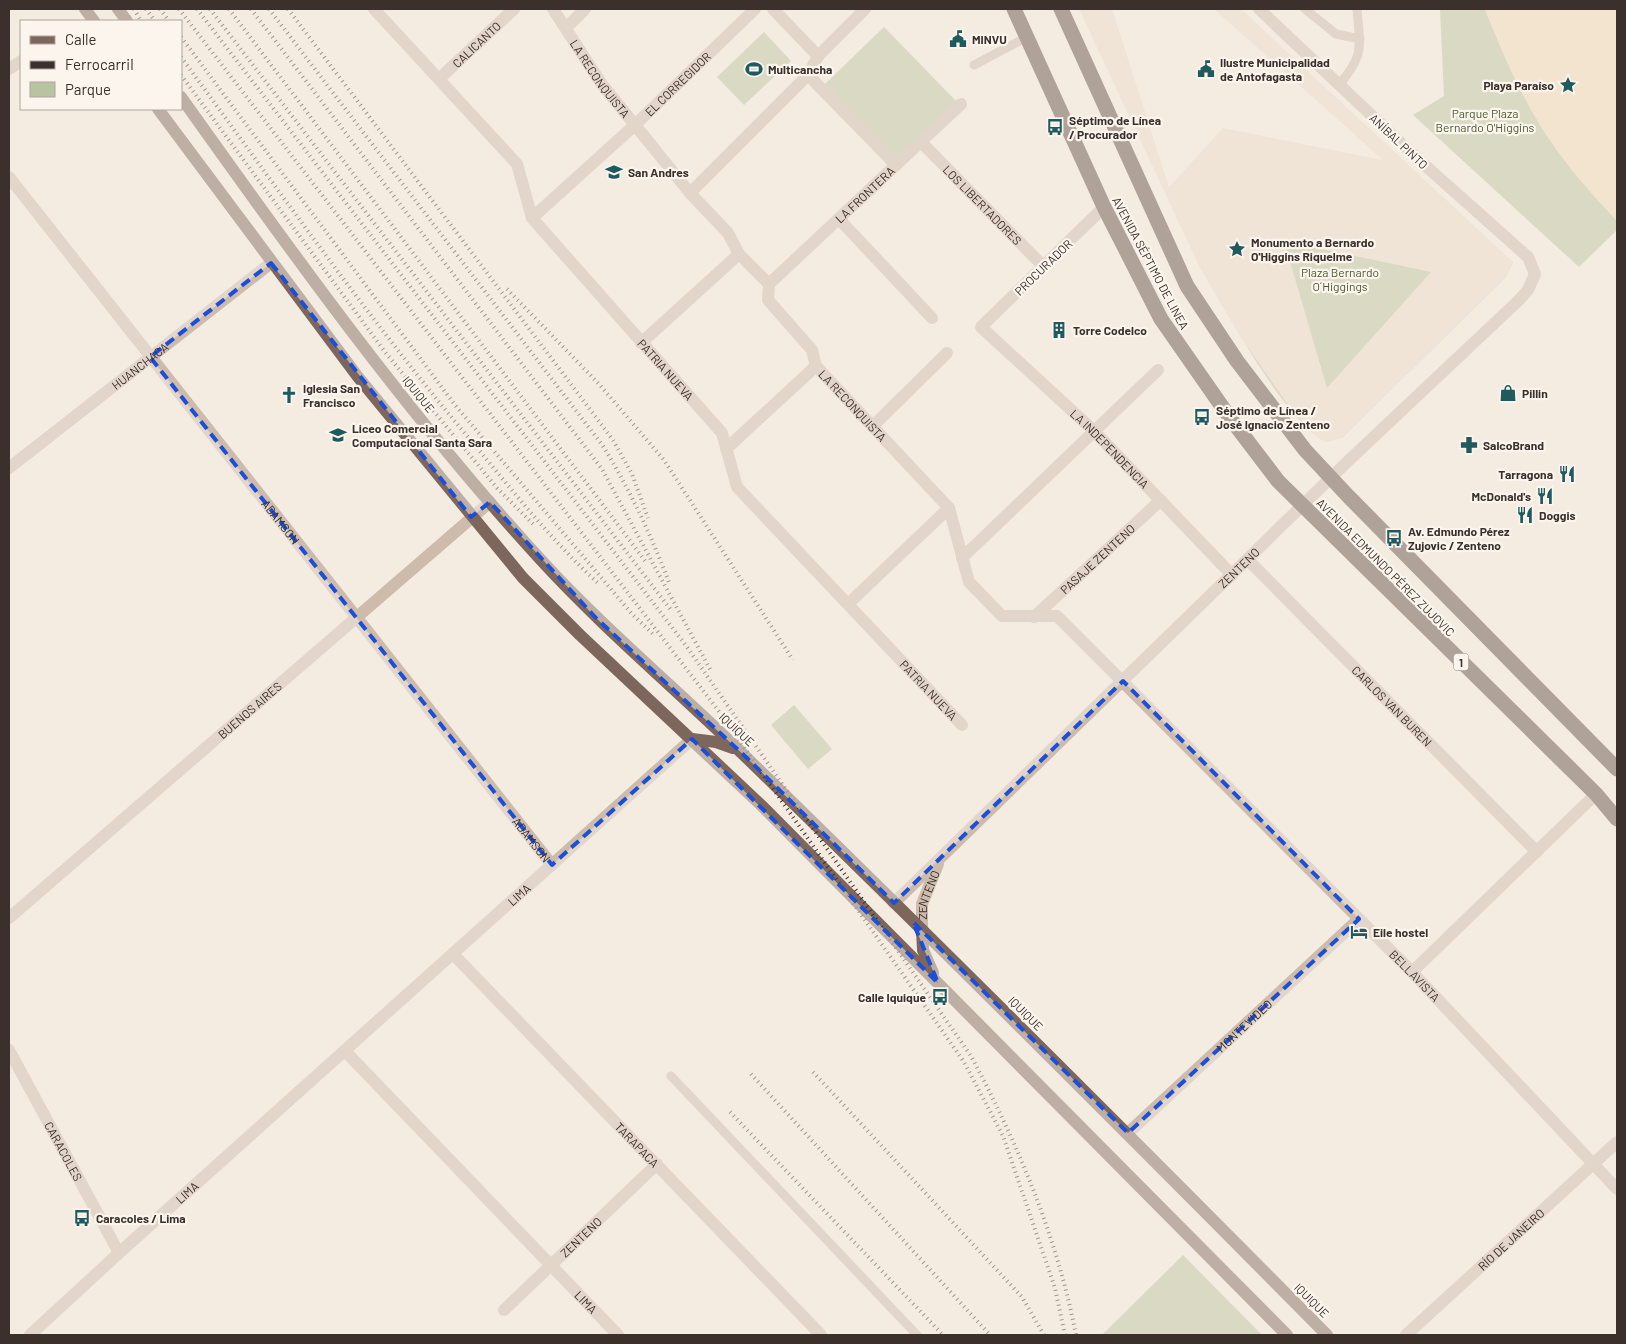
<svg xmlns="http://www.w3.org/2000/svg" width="1626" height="1344" viewBox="0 0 1626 1344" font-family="Barlow,sans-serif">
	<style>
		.green { fill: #b8c4a0 }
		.sand { fill: #efdcb8 }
		.plaza { fill: #ecdcc8; fill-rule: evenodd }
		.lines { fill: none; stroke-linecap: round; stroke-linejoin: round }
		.lane { stroke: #cdbbac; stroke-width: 9 }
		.street { stroke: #cdbbac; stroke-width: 12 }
		.primary { stroke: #7d675c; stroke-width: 12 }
		.highway { stroke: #5c4a42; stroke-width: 15 }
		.rail { stroke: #3b302b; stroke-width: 4; stroke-dasharray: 1 4; stroke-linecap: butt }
		.marked { fill: none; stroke: #1d4ed8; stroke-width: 4; stroke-dasharray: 10 6; stroke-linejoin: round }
		.labels { text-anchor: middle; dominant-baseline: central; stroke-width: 4.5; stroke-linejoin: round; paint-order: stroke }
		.shield { fill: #fbf5ee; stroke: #756b66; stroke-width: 1 }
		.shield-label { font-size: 11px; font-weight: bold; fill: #3b302b }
		.poi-label { font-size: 12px; font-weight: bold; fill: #3b302b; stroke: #fbf5ee; text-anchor: start }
		.street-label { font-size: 12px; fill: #3b302b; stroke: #fbf5ee }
		.park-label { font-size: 12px; fill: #4a5a2e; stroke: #fbf5ee }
	</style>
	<rect width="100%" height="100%" fill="#f4ebe1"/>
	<g class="green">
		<path d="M 1440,9 L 1485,9 C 1500,47 1517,87 1539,123 C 1560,158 1589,191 1617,221 L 1617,230 L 1579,267 L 1413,115 L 1444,96 Z"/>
		<path d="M 884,27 L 956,101 L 896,158 L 825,84 Z"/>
		<path d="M 764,32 L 791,61 L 744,105 L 717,77 Z"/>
		<path d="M 1170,201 L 1513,262 L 1506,277 L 1343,437 L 1327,442 C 1277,419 1194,255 1170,201 Z"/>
		<path d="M 794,705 L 832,749 L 808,769 L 771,725 Z"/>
		<path d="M 1183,1255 L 1262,1335 L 1102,1335 Z"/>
	</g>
	<path class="sand" d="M 1485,9 L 1615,9 L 1617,12 L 1617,221 C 1589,191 1560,158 1539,123 C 1517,87 1500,47 1485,9 Z"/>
	<path class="plaza" d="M 1079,9 L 1112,9 L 1169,187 L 1223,128 L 1383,160 L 1214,9 L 1241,9 L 1513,262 L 1506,277 L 1343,437 L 1327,442 L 1317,437 L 1290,408 L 1240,336 L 1200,268 ZM 1284,241 L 1431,272 L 1327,388 Z"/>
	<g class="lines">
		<g class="lane">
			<path d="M 1305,9 L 1336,34 L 1360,39"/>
			<path d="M 974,65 L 1027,37"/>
			<path d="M 1339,85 C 1365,54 1360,47 1357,9"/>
			<path d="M 671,1076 L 917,1335"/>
		</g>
		<g class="street">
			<path id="s1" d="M 374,9 L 517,164 L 532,218 L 722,433 L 737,487 L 962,725"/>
			<path id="s2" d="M 553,9 L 601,83 L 690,193 L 728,233 L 739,254 L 769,284 L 768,300 L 812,350 L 816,366 L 949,508 L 969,582 L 1002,616 L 1057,616 L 1412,972 L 1617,1189"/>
			<path d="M 773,9 L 818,56"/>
			<path d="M 566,28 L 585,9"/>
			<path d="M 9,69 L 21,61"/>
			<path d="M 808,75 L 896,165"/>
			<path id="s3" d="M 439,79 L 514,9"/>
			<path id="s4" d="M 921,142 L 1043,266"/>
			<path id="s5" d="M 9,177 L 552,865"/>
			<path d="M 690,193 L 808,75 L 818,56 L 865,9"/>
			<path id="s6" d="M 1104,207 L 981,327 L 1094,431 L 1232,575"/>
			<path id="s7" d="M 532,218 L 636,124 L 755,9"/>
			<path d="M 839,219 L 932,318"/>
			<path id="s8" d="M 769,284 L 961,104"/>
			<path d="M 641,343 L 739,254"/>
			<path d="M 873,426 L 947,353"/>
			<path d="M 726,449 L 816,366"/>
			<path id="s9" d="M 9,468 L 271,263"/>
			<path d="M 962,558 L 1158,370"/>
			<path id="s10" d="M 1248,560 L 1537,852"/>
			<path d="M 848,604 L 949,508"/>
			<path id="s11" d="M 1034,617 L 1161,500"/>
			<path id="s12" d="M 894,903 L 1346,463 L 1518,301 L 1528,290 L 1535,274 L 1528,257 L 1419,160 L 1259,9"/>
			<path id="s13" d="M 9,918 L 490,502"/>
			<path id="s14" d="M 922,930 L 922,904 L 938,864"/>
			<path id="s15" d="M 453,954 L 821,1335"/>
			<path d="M 1412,972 L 1596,794"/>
			<path id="s16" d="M 9,1050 L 119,1253"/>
			<path id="s17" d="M 345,1051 L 618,1335"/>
			<path id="s18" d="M 1128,1133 L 1359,919"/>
			<path id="s19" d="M 504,1310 L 657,1164"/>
			<path id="s20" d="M 30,1335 L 119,1253 L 692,739"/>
			<path id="s21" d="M 1406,1335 L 1617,1142"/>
		</g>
		<g class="primary">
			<path d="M 85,9 L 94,21"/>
			<path d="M 118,9 L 127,21"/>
			<path d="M 181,97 C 294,256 409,416 541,560 C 606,631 680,692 749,760 C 944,950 1136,1142 1327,1335"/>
			<path d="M 158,109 L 358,377 L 523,578 L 580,635 L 762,806 L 1287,1335"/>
			<path d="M 692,739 L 716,742 L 733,748"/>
			<path d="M 922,930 L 923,950 L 933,973"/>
		</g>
		<g class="highway">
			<path d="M 1014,9 L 1104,207 L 1161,319 L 1230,418 L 1278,481 L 1596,794 L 1617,819"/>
			<path d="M 1061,9 L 1187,286 L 1237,361 L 1305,450 L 1348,496 L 1617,769"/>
		</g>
		<g class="rail">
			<path d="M 134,9 L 141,21"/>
			<path d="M 146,9 L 155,21"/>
			<path d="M 160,9 L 169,21"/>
			<path d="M 179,9 L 721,714 L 964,1062 L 1003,1136 L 1055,1288 L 1065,1335"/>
			<path d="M 197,9 L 687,647 L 971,1056 C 1018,1144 1057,1237 1076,1335"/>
			<path d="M 210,9 L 671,610"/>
			<path d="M 229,9 L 646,562"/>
			<path d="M 251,9 L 602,469 L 711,671"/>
			<path d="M 269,9 L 603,446 C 630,490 652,537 670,585"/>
			<path d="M 288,9 L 613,440 L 632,474 L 648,518"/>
			<path d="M 181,37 L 455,405 L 632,614 L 654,635"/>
			<path d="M 181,57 C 278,189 372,324 478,449 C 516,495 554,543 599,584"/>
			<path d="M 181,75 L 385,352 L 497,488 L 534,525"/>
			<path d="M 507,289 L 599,384 L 664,460 L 793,660"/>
			<path d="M 813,1072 L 1022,1297 L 1044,1335"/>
			<path d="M 751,1074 L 990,1335"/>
			<path d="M 730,1112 L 943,1335"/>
		</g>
	</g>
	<path d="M0 0H1626V1344H0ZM 271,263 L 471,517 L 490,502 L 595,617 L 747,758 L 894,903 L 1123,681 L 1359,919 L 1128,1133 L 913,922 L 938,983 L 692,739 L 552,865 L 150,357 Z" fill="#f4ebe1" fill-opacity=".55" fill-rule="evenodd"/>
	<path class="marked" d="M 271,263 L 471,517 L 490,502 L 595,617 L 747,758 L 894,903 L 1123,681 L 1359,919 L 1128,1133 L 913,922 L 938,983 L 692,739 L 552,865 L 150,357 Z"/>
	<defs>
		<g id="civic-bare" transform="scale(1.35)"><path d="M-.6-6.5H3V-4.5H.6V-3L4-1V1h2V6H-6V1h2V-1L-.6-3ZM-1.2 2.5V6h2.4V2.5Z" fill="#1f5a5e" stroke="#fbf5ee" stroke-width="2.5" paint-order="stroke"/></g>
		<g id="stadium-bare" transform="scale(1.35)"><path d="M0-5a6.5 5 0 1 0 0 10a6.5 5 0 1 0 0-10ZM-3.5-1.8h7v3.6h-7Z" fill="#1f5a5e" stroke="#fbf5ee" stroke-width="2.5" paint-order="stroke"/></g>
		<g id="sight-bare" transform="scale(1.35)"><path d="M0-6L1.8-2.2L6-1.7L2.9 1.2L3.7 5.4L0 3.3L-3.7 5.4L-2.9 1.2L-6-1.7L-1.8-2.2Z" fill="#1f5a5e" stroke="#fbf5ee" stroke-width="2.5" paint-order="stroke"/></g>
		<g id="bus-bare" transform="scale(1.35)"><path d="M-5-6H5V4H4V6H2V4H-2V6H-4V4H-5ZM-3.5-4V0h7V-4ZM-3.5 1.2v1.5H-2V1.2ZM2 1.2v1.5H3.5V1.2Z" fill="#1f5a5e" stroke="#fbf5ee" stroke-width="2.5" paint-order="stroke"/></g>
		<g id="school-bare" transform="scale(1.35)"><path d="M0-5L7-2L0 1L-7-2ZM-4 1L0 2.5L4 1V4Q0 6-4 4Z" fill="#1f5a5e" stroke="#fbf5ee" stroke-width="2.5" paint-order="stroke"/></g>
		<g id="building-bare" transform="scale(1.35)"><path d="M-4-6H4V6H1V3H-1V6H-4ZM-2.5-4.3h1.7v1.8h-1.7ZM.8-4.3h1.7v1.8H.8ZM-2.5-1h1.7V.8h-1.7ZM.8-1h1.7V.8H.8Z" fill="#1f5a5e" stroke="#fbf5ee" stroke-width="2.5" paint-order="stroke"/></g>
		<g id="shop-bare" transform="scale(1.35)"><path d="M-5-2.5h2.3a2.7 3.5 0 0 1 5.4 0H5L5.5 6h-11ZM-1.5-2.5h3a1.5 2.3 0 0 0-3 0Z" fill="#1f5a5e" stroke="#fbf5ee" stroke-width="2.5" paint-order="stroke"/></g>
		<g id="church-bare" transform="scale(1.35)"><path d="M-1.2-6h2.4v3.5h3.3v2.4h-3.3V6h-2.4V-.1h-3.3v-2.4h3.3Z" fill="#1f5a5e" stroke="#fbf5ee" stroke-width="2.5" paint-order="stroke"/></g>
		<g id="pharmacy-bare" transform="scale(1.35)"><path d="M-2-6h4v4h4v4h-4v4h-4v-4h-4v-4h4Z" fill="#1f5a5e" stroke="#fbf5ee" stroke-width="2.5" paint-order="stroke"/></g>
		<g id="restaurant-bare" transform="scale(1.35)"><path d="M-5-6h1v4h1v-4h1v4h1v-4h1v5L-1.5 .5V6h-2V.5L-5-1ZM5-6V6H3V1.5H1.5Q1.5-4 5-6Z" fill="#1f5a5e" stroke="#fbf5ee" stroke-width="2.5" paint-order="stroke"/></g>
		<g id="hotel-bare" transform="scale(1.35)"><path d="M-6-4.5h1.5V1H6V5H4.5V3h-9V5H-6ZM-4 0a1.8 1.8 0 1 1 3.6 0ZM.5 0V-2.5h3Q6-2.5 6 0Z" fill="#1f5a5e" stroke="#fbf5ee" stroke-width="2.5" paint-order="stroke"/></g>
	</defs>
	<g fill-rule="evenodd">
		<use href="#civic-bare" x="958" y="39"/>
		<use href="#stadium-bare" x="754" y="69"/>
		<use href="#civic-bare" x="1206" y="69"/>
		<use href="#sight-bare" x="1568" y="85"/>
		<use href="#bus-bare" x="1055" y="127"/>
		<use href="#school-bare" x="614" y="172"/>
		<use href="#sight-bare" x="1237" y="249"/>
		<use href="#building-bare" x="1059" y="330"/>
		<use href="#shop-bare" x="1508" y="393"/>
		<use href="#church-bare" x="289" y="395"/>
		<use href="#bus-bare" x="1202" y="417"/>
		<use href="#school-bare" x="338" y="435"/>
		<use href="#pharmacy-bare" x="1469" y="445"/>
		<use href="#restaurant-bare" x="1567" y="474"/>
		<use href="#restaurant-bare" x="1545" y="496"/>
		<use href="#restaurant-bare" x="1525" y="515"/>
		<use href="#bus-bare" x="1394" y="538"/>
		<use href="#hotel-bare" x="1359" y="932"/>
		<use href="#bus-bare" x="940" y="997"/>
		<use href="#bus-bare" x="82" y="1218"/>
	</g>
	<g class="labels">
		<rect class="shield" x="1453.5" y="653.5" width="15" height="17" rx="4"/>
		<g class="shield-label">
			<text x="1461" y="662">1</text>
		</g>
		<g class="poi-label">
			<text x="972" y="39">MINVU</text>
			<text x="1220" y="62">Ilustre Municipalidad<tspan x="1220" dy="14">de Antofagasta</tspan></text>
			<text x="768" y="69">Multicancha</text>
			<text x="1554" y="85" text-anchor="end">Playa Paraíso</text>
			<text x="1069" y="120">Séptimo de Línea<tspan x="1069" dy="14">/ Procurador</tspan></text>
			<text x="628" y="172">San Andres</text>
			<text x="1251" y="242">Monumento a Bernardo<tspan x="1251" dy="14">O'Higgins Riquelme</tspan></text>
			<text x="1073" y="330">Torre Codelco</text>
			<text x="303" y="388">Iglesia San<tspan x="303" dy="14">Francisco</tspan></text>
			<text x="1522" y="393">Pillin</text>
			<text x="1216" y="410">Séptimo de Línea /<tspan x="1216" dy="14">José Ignacio Zenteno</tspan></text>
			<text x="352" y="428">Liceo Comercial<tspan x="352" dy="14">Computacional Santa Sara</tspan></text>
			<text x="1483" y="445">SalcoBrand</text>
			<text x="1553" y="474" text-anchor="end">Tarragona</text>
			<text x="1531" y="496" text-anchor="end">McDonald's</text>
			<text x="1539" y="515">Doggis</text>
			<text x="1408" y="531">Av. Edmundo Pérez<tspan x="1408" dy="14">Zujovic / Zenteno</tspan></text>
			<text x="1373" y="932">Eile hostel</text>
			<text x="926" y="997" text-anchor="end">Calle Iquique</text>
			<text x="96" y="1218">Caracoles / Lima</text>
		</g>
		<g class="street-label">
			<text stroke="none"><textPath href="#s3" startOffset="51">CALICANTO</textPath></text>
			<text stroke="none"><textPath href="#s2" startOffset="84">LA RECONQUISTA</textPath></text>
			<text stroke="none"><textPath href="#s7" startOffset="198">EL CORREGIDOR</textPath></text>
			<text transform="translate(1399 141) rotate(43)">ANÍBAL PINTO</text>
			<text stroke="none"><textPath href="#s8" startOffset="131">LA FRONTERA</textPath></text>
			<text stroke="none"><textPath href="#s4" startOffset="88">LOS LIBERTADORES</textPath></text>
			<text transform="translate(1151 263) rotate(62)">AVENIDA SÉPTIMO DE LINEA</text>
			<text transform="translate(1043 267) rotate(-44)">PROCURADOR</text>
			<text stroke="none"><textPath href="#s9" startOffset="166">HUANCHACA</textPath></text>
			<text stroke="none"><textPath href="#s1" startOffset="469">PATRIA NUEVA</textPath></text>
			<text transform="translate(419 394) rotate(51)">IQUIQUE</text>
			<text stroke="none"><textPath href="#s2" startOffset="504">LA RECONQUISTA</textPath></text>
			<text stroke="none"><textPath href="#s6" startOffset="349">LA INDEPENDENCIA</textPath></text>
			<text stroke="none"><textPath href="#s5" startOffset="439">ADAMSON</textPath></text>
			<text stroke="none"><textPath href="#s11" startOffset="86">PASAJE ZENTENO</textPath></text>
			<text transform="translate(1386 567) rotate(45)">AVENIDA EDMUNDO PÉREZ ZUJOVIC</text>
			<text stroke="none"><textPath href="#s12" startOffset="481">ZENTENO</textPath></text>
			<text stroke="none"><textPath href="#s1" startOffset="889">PATRIA NUEVA</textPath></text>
			<text stroke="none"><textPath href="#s10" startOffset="205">CARLOS VAN BUREN</textPath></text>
			<text stroke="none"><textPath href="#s13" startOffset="318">BUENOS AIRES</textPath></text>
			<text transform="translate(737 729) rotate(43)">IQUIQUE</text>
			<text stroke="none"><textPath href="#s5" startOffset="844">ADAMSON</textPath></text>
			<text stroke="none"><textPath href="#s20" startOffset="658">LIMA</textPath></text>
			<text stroke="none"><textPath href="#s14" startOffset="36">ZENTENO</textPath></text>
			<text stroke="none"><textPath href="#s2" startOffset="1331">BELLAVISTA</textPath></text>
			<text transform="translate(1026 1013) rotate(45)">IQUIQUE</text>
			<text stroke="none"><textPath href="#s18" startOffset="158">MONTEVIDEO</textPath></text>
			<text stroke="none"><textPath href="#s15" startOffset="265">TARAPACA</textPath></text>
			<text stroke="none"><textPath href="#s16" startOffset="115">CARACOLES</textPath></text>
			<text stroke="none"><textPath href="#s20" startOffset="212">LIMA</textPath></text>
			<text stroke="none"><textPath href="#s19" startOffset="106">ZENTENO</textPath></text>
			<text stroke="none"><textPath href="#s21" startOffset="142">RÍO DE JANEIRO</textPath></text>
			<text transform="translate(1312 1300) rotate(45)">IQUIQUE</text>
			<text stroke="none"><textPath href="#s17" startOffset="348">LIMA</textPath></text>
		</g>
		<g class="park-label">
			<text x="1485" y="113">Parque Plaza<tspan x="1485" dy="14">Bernardo O'Higgins</tspan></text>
			<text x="1340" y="272">Plaza Bernardo<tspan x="1340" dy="14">O´Higgings</tspan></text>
		</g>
	</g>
	<rect width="1626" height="1344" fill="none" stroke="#3b302b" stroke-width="20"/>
	<rect x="20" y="20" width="162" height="90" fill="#fbf5ee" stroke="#aea6a0"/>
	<rect x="30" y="36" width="25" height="8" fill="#7d675c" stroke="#aea6a0"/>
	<text x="65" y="45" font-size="15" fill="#3b302b">Calle</text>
	<rect x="30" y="61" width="25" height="8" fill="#3b302b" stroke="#aea6a0"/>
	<text x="65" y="70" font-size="15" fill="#3b302b">Ferrocarril</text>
	<rect x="30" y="82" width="25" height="15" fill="#b8c4a0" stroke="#aea6a0"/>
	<text x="65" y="95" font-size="15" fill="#3b302b">Parque</text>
</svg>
